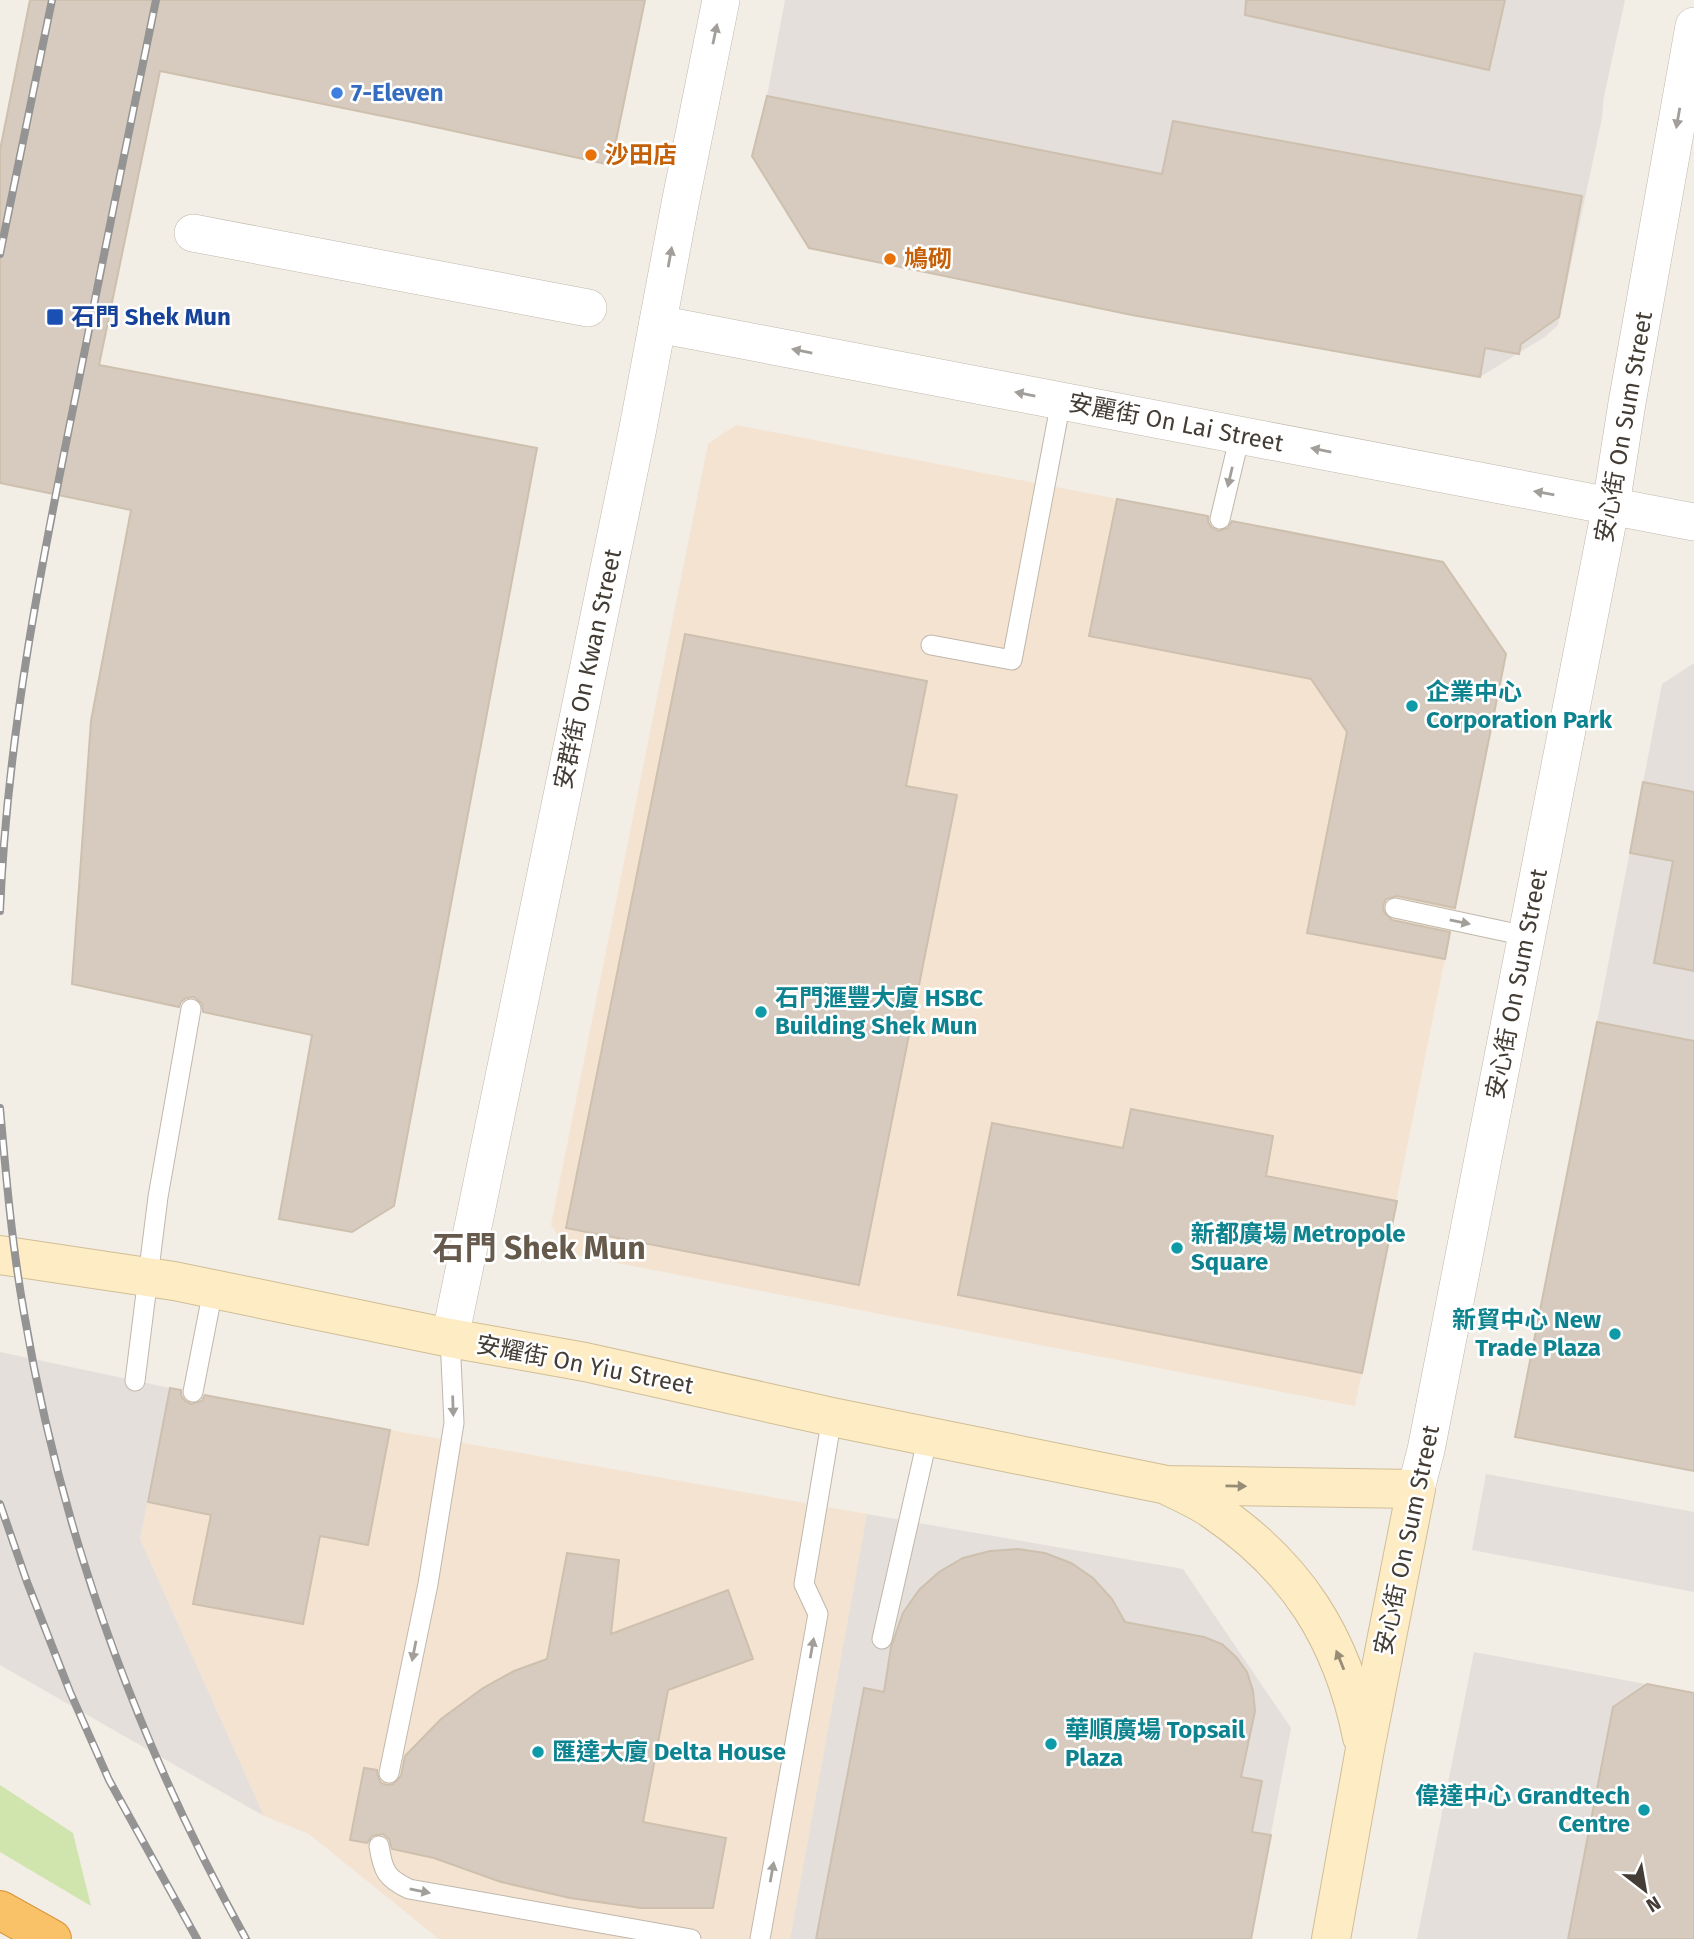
<svg xmlns="http://www.w3.org/2000/svg" width="1694" height="1939" viewBox="0 0 1694 1939" font-family="'Fira Sans','Noto Sans TC',sans-serif">
	<style>
		.commercial { fill: #f4e3d0 }
		.industrial { fill: #e4dfda }
		.green { fill: #d0e5ae }
		.building { fill: #d6cbbe; stroke: #cec0ae; stroke-width: 2 }
		.lines { fill: none; stroke-linecap: round; stroke-linejoin: round }
		.lane-casing { stroke: #c0b7ab; stroke-width: 21 }
		.street-casing { stroke: #c0b7ab; stroke-width: 38 }
		.secondary-casing { stroke: #d1be96; stroke-width: 40 }
		.highway-casing { stroke: #d89539; stroke-width: 40 }
		.lane { stroke: #fff; stroke-width: 19 }
		.street { stroke: #fff; stroke-width: 37 }
		.secondary { stroke: #fdecc4; stroke-width: 38 }
		.highway { stroke: #f9c168; stroke-width: 38 }
		.rail-casing { stroke: #949494; stroke-width: 8 }
		.rail { stroke: #fff; stroke-width: 5; stroke-dasharray: 16; stroke-linecap: butt }
		.oneway { fill: #a29e9a }
		.oneway2 { fill: #978c75 }
		.shop-dot { fill: #3f7fe0; stroke: #fff; stroke-width: 2.5 }
		.food-dot { fill: #e8710a; stroke: #fff; stroke-width: 2.5 }
		.transit-dot { fill: #1a4fb4; stroke: #fff; stroke-width: 2.5 }
		.culture-dot { fill: #0f9aa8; stroke: #fff; stroke-width: 2.5 }
		.labels { text-anchor: middle; dominant-baseline: central; stroke-width: 5; stroke-linejoin: round; paint-order: stroke }
		.shop-label { font-size: 24px; font-weight: bold; fill: #366cbe; stroke: #fff; text-anchor: start }
		.food-label { font-size: 24px; font-weight: bold; fill: #c56008; stroke: #fff; text-anchor: start }
		.transit-label { font-size: 24px; font-weight: bold; fill: #164399; stroke: #fff; text-anchor: start }
		.street-label { font-size: 24px; fill: #443d35; stroke: #fff }
		.culture-label { font-size: 24px; font-weight: bold; fill: #0d838f; stroke: #fff; text-anchor: start }
		.district-label { font-size: 32px; font-weight: bold; fill: #665a4c; stroke: #fff }
	</style>
	<rect width="100%" height="100%" fill="#f2ede5"/>
	<g class="commercial">
		<path d="M 736,425 L 1443,562 L 1506,654 L 1355,1406 L 571,1254 L 551,1225 L 708,444 Z"/>
		<path d="M 170,1388 L 390,1430 L 867,1514 L 790,1939 L 439,1939 L 309,1834 L 264,1816 L 140,1539 Z"/>
	</g>
	<g class="industrial">
		<path d="M 785,0 L 1625,0 L 1604,96 L 1602,118 L 1558,325 L 1546,336 L 1480,377 L 1130,315 L 809,248 L 752,156 L 767,96 Z"/>
		<path d="M 1694,663 L 1694,1041 L 1597,1022 L 1662,684 Z"/>
		<path d="M 0,1352 L 170,1388 L 140,1539 L 264,1816 L 0,1665 Z"/>
		<path d="M 1486,1474 L 1694,1512 L 1694,1592 L 1472,1550 Z"/>
		<path d="M 867,1514 L 1183,1569 L 1291,1728 L 1251,1939 L 790,1939 Z"/>
		<path d="M 1474,1652 L 1694,1693 L 1694,1939 L 1417,1939 Z"/>
	</g>
	<path class="green" d="M 0,1785 L 73,1833 L 91,1906 L 0,1852 Z"/>
	<g class="building">
		<path d="M 30,0 L 645,0 L 611,165 L 412,122 L 160,71 L 99,365 L 537,448 L 394,1206 L 352,1232 L 279,1219 L 312,1035 L 203,1012 L 202,1004 L 194,997 L 186,998 L 181,1002 L 179,1007 L 72,984 L 91,721 L 131,510 L 0,483 L 0,150 Z"/>
		<path d="M 1246,0 L 1505,0 L 1489,70 L 1245,15 Z"/>
		<path d="M 767,96 L 1162,174 L 1173,121 L 1582,196 L 1559,317 L 1521,344 L 1519,354 L 1485,348 L 1480,377 L 1132,315 L 809,248 L 752,156 Z"/>
		<path d="M 1117,499 L 1208,516 L 1208,522 L 1211,527 L 1218,531 L 1228,528 L 1232,521 L 1443,562 L 1506,654 L 1455,908 L 1397,896 L 1386,899 L 1383,906 L 1384,912 L 1392,920 L 1450,932 L 1445,959 L 1307,933 L 1347,732 L 1311,679 L 1089,636 Z"/>
		<path d="M 685,634 L 927,681 L 906,786 L 957,795 L 859,1285 L 566,1228 Z"/>
		<path d="M 1643,782 L 1694,792 L 1694,971 L 1654,963 L 1673,861 L 1630,853 Z"/>
		<path d="M 1597,1022 L 1694,1041 L 1694,1471 L 1515,1437 Z"/>
		<path d="M 1131,1109 L 1273,1136 L 1266,1176 L 1397,1201 L 1362,1373 L 958,1295 L 992,1123 L 1123,1148 Z"/>
		<path d="M 170,1388 L 181,1390 L 181,1395 L 185,1401 L 191,1404 L 202,1401 L 205,1395 L 390,1430 L 368,1545 L 320,1536 L 303,1624 L 193,1604 L 211,1515 L 148,1502 Z"/>
		<path d="M 1018,1549 L 1045,1553 L 1071,1563 L 1093,1578 L 1112,1599 L 1125,1622 L 1204,1637 L 1222,1644 L 1236,1657 L 1247,1672 L 1253,1691 L 1255,1711 L 1241,1777 L 1262,1781 L 1252,1832 L 1271,1835 L 1251,1939 L 816,1939 L 864,1688 L 884,1692 L 891,1647 L 903,1613 L 919,1590 L 939,1572 L 963,1558 L 990,1551 Z"/>
		<path d="M 567,1553 L 619,1560 L 611,1634 L 728,1590 L 753,1659 L 668,1690 L 643,1822 L 726,1838 L 713,1908 L 641,1908 L 570,1898 L 501,1882 L 434,1858 L 392,1849 L 389,1839 L 383,1834 L 372,1836 L 367,1843 L 350,1840 L 364,1768 L 377,1770 L 378,1777 L 381,1783 L 387,1785 L 393,1784 L 401,1776 L 405,1756 L 441,1719 L 483,1688 L 514,1671 L 547,1659 Z"/>
		<path d="M 1647,1684 L 1694,1693 L 1694,1939 L 1568,1939 L 1613,1707 Z"/>
	</g>
	<g class="lines">
		<g class="lane-casing">
			<g id="lane">
				<path d="M 1220,519 L 1240,435"/>
				<path d="M 931,645 L 1012,660 L 1061,401"/>
				<path d="M 1395,908 L 1526,936"/>
				<path d="M 135,1381 L 158,1197 L 191,1009"/>
				<path d="M 193,1392 L 213,1290"/>
				<path d="M 882,1639 L 928,1436"/>
				<path d="M 389,1773 L 428,1584 L 454,1423 L 450,1338"/>
				<path d="M 379,1846 C 383,1871 386,1878 409,1889 L 691,1939"/>
				<path d="M 760,1939 L 818,1614 L 804,1584 L 832,1417"/>
			</g>
		</g>
		<g class="street-casing">
			<g id="street">
				<path d="M 193,233 L 588,308"/>
				<path d="M 658,324 L 1694,522"/>
				<path d="M 450,1338 L 638,428 L 680,204 L 721,0"/>
				<path d="M 1416,1489 L 1426,1450 L 1611,505 L 1627,403 L 1694,26"/>
			</g>
		</g>
		<g class="secondary-casing">
			<g id="secondary">
				<path d="M 0,1255 L 174,1281 L 450,1338 L 585,1362 L 832,1417 L 1167,1485 L 1416,1489 L 1365,1749 L 1331,1939"/>
				<path d="M 1170,1487 C 1185,1494 1200,1501 1213,1510 C 1297,1567 1342,1638 1362,1737"/>
			</g>
		</g>
		<g class="highway-casing">
			<path id="highway" d="M 0,1910 L 52,1939"/>
		</g>
		<use href="#lane" class="lane"/>
		<use href="#street" class="street"/>
		<use href="#secondary" class="secondary"/>
		<use href="#highway" class="highway"/>
		<g class="rail-casing">
			<g id="rail">
				<path d="M 0,254 L 52,0"/>
				<path d="M 0,911 C 7,737 41,565 76,394 C 102,263 129,131 156,0"/>
				<path d="M 0,1108 C 6,1176 12,1245 24,1313 C 61,1533 138,1744 246,1939"/>
				<path d="M 0,1504 L 27,1582 L 70,1692 L 109,1780 L 197,1939"/>
			</g>
		</g>
		<use href="#rail" class="rail"/>
	</g>
	<defs><path id="oneway-solid" d="M-6-.8H1V-3.2L6.5 0L1 3.2V.8H-6Z" transform="scale(1.75)"/></defs>
	<g class="oneway">
		<use href="#oneway-solid" transform="translate(715 34) rotate(-78)"/>
		<use href="#oneway-solid" transform="translate(1678 118) rotate(100)"/>
		<use href="#oneway-solid" transform="translate(670 257) rotate(-80)"/>
		<use href="#oneway-solid" transform="translate(802 351) rotate(-169)"/>
		<use href="#oneway-solid" transform="translate(1025 394) rotate(-169)"/>
		<use href="#oneway-solid" transform="translate(1321 450) rotate(-169)"/>
		<use href="#oneway-solid" transform="translate(1230 477) rotate(103)"/>
		<use href="#oneway-solid" transform="translate(1544 493) rotate(-170)"/>
		<use href="#oneway-solid" transform="translate(1460 922) rotate(12)"/>
		<use href="#oneway-solid" transform="translate(453 1406) rotate(88)"/>
		<use href="#oneway-solid" transform="translate(812 1648) rotate(-80)"/>
		<use href="#oneway-solid" transform="translate(414 1651) rotate(101)"/>
		<use href="#oneway-solid" transform="translate(772 1872) rotate(-80)"/>
		<use href="#oneway-solid" transform="translate(420 1891) rotate(11)"/>
	</g>
	<g class="oneway2">
		<use href="#oneway-solid" transform="translate(1236 1486) rotate(1)"/>
		<use href="#oneway-solid" transform="translate(1340 1660) rotate(-112)"/>
	</g>
	<circle class="shop-dot" cx="337" cy="93" r="7"/>
	<g class="food-dot">
		<circle cx="591" cy="155" r="7"/>
		<circle cx="890" cy="259" r="7"/>
	</g>
	<rect class="transit-dot" x="46" y="308" width="18" height="18" rx="3.5"/>
	<g class="culture-dot">
		<circle cx="1412" cy="706" r="7"/>
		<circle cx="761" cy="1012" r="7"/>
		<circle cx="1177" cy="1248" r="7"/>
		<circle cx="1615" cy="1334" r="7"/>
		<circle cx="1051" cy="1744" r="7"/>
		<circle cx="538" cy="1752" r="7"/>
		<circle cx="1644" cy="1810" r="7"/>
	</g>
	<g class="labels">
		<g class="shop-label">
			<text x="351" y="93">7-Eleven</text>
		</g>
		<g class="food-label">
			<text x="605" y="155">沙田店</text>
			<text x="904" y="259">鳩砌</text>
		</g>
		<g class="transit-label">
			<text x="71" y="317">石門 Shek Mun</text>
		</g>
		<g class="street-label">
			<text transform="translate(1176 423) rotate(11)">安麗街 On Lai Street</text>
			<text transform="translate(1624 427) rotate(-80)">安心街 On Sum Street</text>
			<text transform="translate(588 669) rotate(-78)">安群街 On Kwan Street</text>
			<text transform="translate(1517 984) rotate(-79)">安心街 On Sum Street</text>
			<text transform="translate(585 1365) rotate(11)">安耀街 On Yiu Street</text>
			<text transform="translate(1407 1540) rotate(-78)">安心街 On Sum Street</text>
		</g>
		<g class="culture-label">
			<text x="1426" y="692">企業中心<tspan x="1426" dy="28">Corporation Park</tspan></text>
			<text x="775" y="998">石門滙豐大廈 HSBC<tspan x="775" dy="28">Building Shek Mun</tspan></text>
			<text x="1191" y="1234">新都廣場 Metropole<tspan x="1191" dy="28">Square</tspan></text>
			<text x="1601" y="1320" text-anchor="end">新貿中心 New<tspan x="1601" dy="28">Trade Plaza</tspan></text>
			<text x="1065" y="1730">華順廣場 Topsail<tspan x="1065" dy="28">Plaza</tspan></text>
			<text x="552" y="1752">匯達大廈 Delta House</text>
			<text x="1630" y="1796" text-anchor="end">偉達中心 Grandtech<tspan x="1630" dy="28">Centre</tspan></text>
		</g>
		<g class="district-label">
			<text x="539" y="1248">石門 Shek Mun</text>
		</g>
	</g>
	<g transform="translate(1645 1890) rotate(149)" stroke="#ffffff" stroke-width="5" paint-order="stroke">
	<path d="M0-5L12 26L0 18L-12 26Z" fill="#443d35"/>
	<text y="-10" font-size="19" font-weight="bold" text-anchor="middle" fill="#443d35">N</text>
	</g>
</svg>
